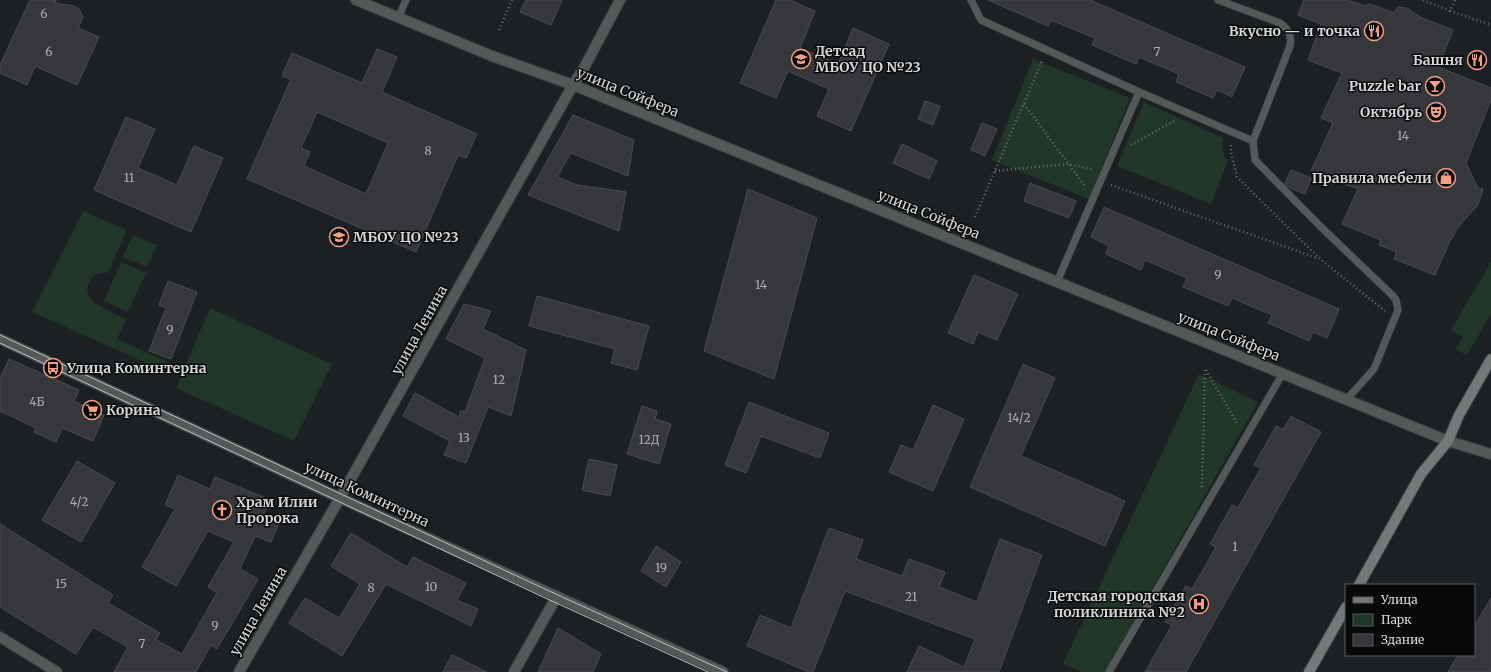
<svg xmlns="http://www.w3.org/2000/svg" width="1491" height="672" viewBox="0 0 1491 672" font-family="Merriweather,serif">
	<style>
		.green { fill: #203628 }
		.building { fill: #35373b; stroke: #4a4c50; fill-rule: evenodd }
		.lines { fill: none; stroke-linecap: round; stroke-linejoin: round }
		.lane-casing { stroke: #393d3f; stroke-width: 8 }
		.street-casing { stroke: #393d3f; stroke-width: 12 }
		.secondary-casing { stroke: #393d3f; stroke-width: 12 }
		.path { stroke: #6b6e70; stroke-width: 2.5; stroke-dasharray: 1 3; stroke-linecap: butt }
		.lane { stroke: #555858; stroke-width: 7 }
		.street { stroke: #555858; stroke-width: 10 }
		.secondary { stroke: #747878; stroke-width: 10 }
		.tram { stroke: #bcbfc1; stroke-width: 1 }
		.labels { text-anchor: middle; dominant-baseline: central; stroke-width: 3; stroke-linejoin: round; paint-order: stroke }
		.number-label { font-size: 12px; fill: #acaeb1 }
		.poi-label { font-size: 14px; font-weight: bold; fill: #d4d6d8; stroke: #08090a; text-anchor: end }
		.street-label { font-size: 14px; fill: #d4d6d8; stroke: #08090a }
	</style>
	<rect width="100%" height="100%" fill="#1c2022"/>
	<g class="green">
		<path d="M 1033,59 L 1130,98 L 1089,199 L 992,160 Z"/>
		<path d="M 1144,102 L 1223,138 C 1221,148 1222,153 1228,161 L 1211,204 L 1117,166 Z"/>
		<path d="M 83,211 L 127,230 L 108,273 C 102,272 95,273 91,279 C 75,300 112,312 126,319 L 117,339 L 168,362 L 164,371 L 32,312 Z"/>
		<path d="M 133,235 L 157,245 L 147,267 L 123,257 Z"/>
		<path d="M 121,262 L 146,273 L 128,312 L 104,301 Z"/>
		<path d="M 1491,262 L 1491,314 L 1467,355 L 1456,350 L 1463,337 L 1451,330 Z"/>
		<path d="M 210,308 L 332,364 L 294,441 L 176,388 Z"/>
		<path d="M 1199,374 L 1258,402 L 1105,672 L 1083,672 L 1063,664 Z"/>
	</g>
	<g class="building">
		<path d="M 30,0 L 56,0 L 55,3 L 74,6 L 79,9 L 83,17 L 78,28 L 99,37 L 77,85 L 35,66 L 27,85 L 0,73 L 0,65 Z"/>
		<path d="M 526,0 L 562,0 L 551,25 L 520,12 Z"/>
		<path d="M 776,0 L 790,0 L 815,11 L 800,48 L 838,64 L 853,28 L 889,44 L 851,131 L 817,116 L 829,89 L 788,71 L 776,98 L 740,83 Z"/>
		<path d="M 988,0 L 1090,0 L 1245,67 L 1232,97 L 1217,90 L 1213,98 L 1176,82 L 1179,74 L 1139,57 L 1136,64 L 1092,45 L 1095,38 L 1051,20 L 1048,26 Z"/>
		<path d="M 1304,0 L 1347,0 L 1365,6 L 1370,4 L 1394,13 L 1398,7 L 1407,8 L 1420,17 L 1453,30 L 1438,67 L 1491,88 L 1491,100 L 1466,163 L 1478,188 L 1483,189 L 1478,205 L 1459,226 L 1450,241 L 1435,275 L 1394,259 L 1397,252 L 1379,245 L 1381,240 L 1342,224 L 1358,189 L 1311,171 L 1333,123 L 1321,118 L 1342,73 L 1308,60 L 1321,24 L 1298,15 Z"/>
		<path d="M 377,49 L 397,57 L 382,92 L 477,134 L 466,158 L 458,155 L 416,252 L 247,179 L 291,79 L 282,76 L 292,53 L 362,83 ZM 317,112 L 388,143 L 366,194 L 304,166 L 310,152 L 301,148 Z"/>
		<path d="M 925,101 L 940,106 L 933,125 L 918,119 Z"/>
		<path d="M 573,115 L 634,140 L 628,176 L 571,153 L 557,177 L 577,185 L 626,192 L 619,231 L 528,195 Z"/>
		<path d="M 126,117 L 155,129 L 138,168 L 177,185 L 194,146 L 223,158 L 191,232 L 94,190 Z"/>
		<path d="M 982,123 L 997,129 L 985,156 L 971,150 Z"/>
		<path d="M 902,144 L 937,161 L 929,179 L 893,163 Z"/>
		<path d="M 1291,170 L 1311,178 L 1305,194 L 1290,188 L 1285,184 Z"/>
		<path d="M 1030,183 L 1076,201 L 1069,218 L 1024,201 Z"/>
		<path d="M 748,189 L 817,218 L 774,379 L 704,351 Z"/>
		<path d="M 1104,207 L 1339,309 L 1327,338 L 1313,332 L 1309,341 L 1268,323 L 1272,315 L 1232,298 L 1228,306 L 1183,287 L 1187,278 L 1145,260 L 1141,270 L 1106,254 L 1109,246 L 1091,237 Z"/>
		<path d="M 974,275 L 1018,294 L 997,340 L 978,332 L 973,344 L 948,333 Z"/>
		<path d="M 168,281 L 197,292 L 171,359 L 149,351 L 166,308 L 159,305 Z"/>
		<path d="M 537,296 L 649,326 L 637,370 L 611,363 L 615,349 L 529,326 Z"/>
		<path d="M 464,304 L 491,311 L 483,329 L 526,350 L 511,416 L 488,407 L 466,463 L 444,455 L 450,441 L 403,416 L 415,393 L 459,417 L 461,411 L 465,412 L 485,358 L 446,339 Z"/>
		<path d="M 9,359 L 79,390 L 74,401 L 104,415 L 93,441 L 62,428 L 56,442 L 34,432 L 36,428 L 0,411 L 0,379 Z"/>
		<path d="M 1023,364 L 1055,378 L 1021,456 L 1125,501 L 1105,546 L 970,487 Z"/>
		<path d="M 749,402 L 829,433 L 820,458 L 761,436 L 746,473 L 725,465 Z"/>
		<path d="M 933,405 L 964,419 L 933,491 L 889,472 L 901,445 L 913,450 Z"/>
		<path d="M 642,406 L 657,411 L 655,419 L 671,424 L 659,464 L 627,454 Z"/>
		<path d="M 1291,416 L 1321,432 L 1186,672 L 1145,672 L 1172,625 L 1165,622 L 1186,586 L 1192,589 L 1216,547 L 1210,544 L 1232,505 L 1238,508 L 1261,468 L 1254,465 L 1276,426 L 1283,430 Z"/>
		<path d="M 589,459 L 617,465 L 610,496 L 582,490 Z"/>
		<path d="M 77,461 L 115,483 L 81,542 L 42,520 Z"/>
		<path d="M 178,475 L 210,489 L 215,477 L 270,500 L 263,516 L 279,523 L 271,542 L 255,536 L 240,569 L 258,579 L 217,649 L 211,645 L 196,672 L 114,672 L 128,647 L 93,627 L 76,654 L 0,607 L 0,524 L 113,595 L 108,603 L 160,633 L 156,640 L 182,654 L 217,593 L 208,587 L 234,542 L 208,531 L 176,586 L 142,567 L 175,509 L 165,505 Z"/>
		<path d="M 829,528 L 863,540 L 856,559 L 902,576 L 909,559 L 945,572 L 939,587 L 977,602 L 1000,539 L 1042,555 L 999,672 L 907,672 L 919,646 L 964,667 L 975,639 L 845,591 L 813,672 L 809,672 L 747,646 L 760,615 L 791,628 Z"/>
		<path d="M 351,533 L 407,567 L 413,557 L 466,583 L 457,600 L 478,609 L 471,626 L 386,584 L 342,656 L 289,623 L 305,598 L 339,618 L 360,584 L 331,566 Z"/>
		<path d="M 656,546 L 681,562 L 666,587 L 641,571 Z"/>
		<path d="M 1491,598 L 1491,672 L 1448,672 L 1458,655 L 1474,655 L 1474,627 Z"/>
		<path d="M 558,628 L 601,654 L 593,672 L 538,672 Z"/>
		<path d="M 452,655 L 487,672 L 443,672 Z"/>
	</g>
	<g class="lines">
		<g class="lane-casing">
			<g id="lane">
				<path d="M 971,0 L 981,20 L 1139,92 L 1253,141"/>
				<path d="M 1218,0 L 1280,23 C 1289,29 1292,36 1290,46 L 1253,141 L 1255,160 L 1320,226 L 1392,295 L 1396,300 L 1398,310 L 1374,369 L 1347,399"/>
				<path d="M 398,18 L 406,0"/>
				<path d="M 1057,282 L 1139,92"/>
				<path d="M 1109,672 L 1283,373"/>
			</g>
		</g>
		<g class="street-casing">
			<g id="street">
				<path d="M 356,0 L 492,56 L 573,85 L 1448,441 L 1491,454"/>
				<path d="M 0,339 L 340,498 L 723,672"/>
				<path d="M 0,637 L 57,672"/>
				<path d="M 239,672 L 340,498 L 573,85 L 585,66 L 620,0"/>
				<path d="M 514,672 L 557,596"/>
			</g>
		</g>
		<g class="secondary-casing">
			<g id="secondary">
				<path d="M 1359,585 L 1421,474 L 1448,441 L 1459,415 L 1491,359"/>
				<path d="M 1309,672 L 1346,607"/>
			</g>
		</g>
		<g class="path">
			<path d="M 1423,0 L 1450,11 L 1455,0"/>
			<path d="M 1450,11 L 1491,25"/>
			<path d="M 499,30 L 512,0"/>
			<path d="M 1024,104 L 1085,186"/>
			<path d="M 1131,145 L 1174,121"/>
			<path d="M 1231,145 L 1231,153 L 1237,177 L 1320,259 L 1385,311"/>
			<path d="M 995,171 L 1068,164 L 1093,169"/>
			<path d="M 1111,185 L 1317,258"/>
			<path d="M 975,217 L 1042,61"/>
			<path d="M 1206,370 L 1238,425"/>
			<path d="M 1202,487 L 1205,369"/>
		</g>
		<use href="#lane" class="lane"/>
		<use href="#street" class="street"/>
		<use href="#secondary" class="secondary"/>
		<g class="tram">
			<path d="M 0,335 L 547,590 L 727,672"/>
			<path d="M 0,343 L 543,597 L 708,672"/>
		</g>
	</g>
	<defs>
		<g id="restaurant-ring" transform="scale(1)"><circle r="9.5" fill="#08090a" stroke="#f49e86" stroke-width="1.5"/><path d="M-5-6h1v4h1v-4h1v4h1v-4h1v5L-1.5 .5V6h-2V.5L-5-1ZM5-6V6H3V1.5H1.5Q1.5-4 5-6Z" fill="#f49e86"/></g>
		<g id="school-ring" transform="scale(1)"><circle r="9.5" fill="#08090a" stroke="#f49e86" stroke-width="1.5"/><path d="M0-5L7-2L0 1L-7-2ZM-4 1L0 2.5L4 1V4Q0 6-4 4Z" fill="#f49e86"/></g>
		<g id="bar-ring" transform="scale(1)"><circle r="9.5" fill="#08090a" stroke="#f49e86" stroke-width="1.5"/><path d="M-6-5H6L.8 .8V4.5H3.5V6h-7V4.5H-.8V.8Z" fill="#f49e86"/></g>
		<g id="theatre-ring" transform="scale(1)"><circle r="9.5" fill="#08090a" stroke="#f49e86" stroke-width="1.5"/><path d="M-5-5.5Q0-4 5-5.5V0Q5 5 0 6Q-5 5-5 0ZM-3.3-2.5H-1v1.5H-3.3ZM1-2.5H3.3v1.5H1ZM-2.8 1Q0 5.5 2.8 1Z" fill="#f49e86"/></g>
		<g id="shop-ring" transform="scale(1)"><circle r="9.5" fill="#08090a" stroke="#f49e86" stroke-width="1.5"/><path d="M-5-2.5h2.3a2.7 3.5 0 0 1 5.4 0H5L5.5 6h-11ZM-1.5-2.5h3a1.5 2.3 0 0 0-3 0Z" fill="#f49e86"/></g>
		<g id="bus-ring" transform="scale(1)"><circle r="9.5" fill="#08090a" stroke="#f49e86" stroke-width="1.5"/><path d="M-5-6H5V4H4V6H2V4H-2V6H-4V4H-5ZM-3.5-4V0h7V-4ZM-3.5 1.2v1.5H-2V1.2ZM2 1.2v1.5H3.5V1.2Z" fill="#f49e86"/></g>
		<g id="supermarket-ring" transform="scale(1)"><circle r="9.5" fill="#08090a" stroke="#f49e86" stroke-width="1.5"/><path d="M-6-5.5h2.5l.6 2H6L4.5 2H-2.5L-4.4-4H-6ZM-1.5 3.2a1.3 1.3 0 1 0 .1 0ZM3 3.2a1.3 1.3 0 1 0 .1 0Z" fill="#f49e86"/></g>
		<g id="church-ring" transform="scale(1)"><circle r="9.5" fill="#08090a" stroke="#f49e86" stroke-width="1.5"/><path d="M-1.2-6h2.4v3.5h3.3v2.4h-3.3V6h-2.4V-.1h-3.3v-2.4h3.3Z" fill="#f49e86"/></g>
		<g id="hospital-ring" transform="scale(1)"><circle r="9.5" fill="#08090a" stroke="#f49e86" stroke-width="1.5"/><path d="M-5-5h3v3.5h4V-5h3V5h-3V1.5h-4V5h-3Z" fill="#f49e86"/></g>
	</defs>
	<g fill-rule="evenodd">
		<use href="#restaurant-ring" x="1374" y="31"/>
		<use href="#school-ring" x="801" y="59"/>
		<use href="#restaurant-ring" x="1477" y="60"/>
		<use href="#bar-ring" x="1435" y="86"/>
		<use href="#theatre-ring" x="1436" y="112"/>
		<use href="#shop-ring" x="1446" y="178"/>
		<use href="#school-ring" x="339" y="237"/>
		<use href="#bus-ring" x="53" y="368"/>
		<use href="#supermarket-ring" x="92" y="410"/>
		<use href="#church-ring" x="222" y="510"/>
		<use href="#hospital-ring" x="1199" y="604"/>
	</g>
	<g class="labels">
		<g class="number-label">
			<text x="44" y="13">6</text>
			<text x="49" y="51">6</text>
			<text x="1157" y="51">7</text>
			<text x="1403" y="135">14</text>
			<text x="428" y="150">8</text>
			<text x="129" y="177">11</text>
			<text x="1218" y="274">9</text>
			<text x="761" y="284">14</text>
			<text x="170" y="329">9</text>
			<text x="499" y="379">12</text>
			<text x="37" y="401">4Б</text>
			<text x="1019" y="417">14/2</text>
			<text x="464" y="437">13</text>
			<text x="649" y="439">12Д</text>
			<text x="79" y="501">4/2</text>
			<text x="1235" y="546">1</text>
			<text x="661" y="567">19</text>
			<text x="61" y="583">15</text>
			<text x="431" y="586">10</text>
			<text x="371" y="587">8</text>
			<text x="911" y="596">21</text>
			<text x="215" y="625">9</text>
			<text x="142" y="643">7</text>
		</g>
		<g class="poi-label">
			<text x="1360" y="31">Вкусно — и точка</text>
			<text x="815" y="51" text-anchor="start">Детсад<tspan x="815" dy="16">МБОУ ЦО №23</tspan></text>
			<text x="1463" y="60">Башня</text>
			<text x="1421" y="86">Puzzle bar</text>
			<text x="1422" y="112">Октябрь</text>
			<text x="1432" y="178">Правила мебели</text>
			<text x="353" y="237" text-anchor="start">МБОУ ЦО №23</text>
			<text x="67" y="368" text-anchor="start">Улица Коминтерна</text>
			<text x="106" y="410" text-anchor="start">Корина</text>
			<text x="236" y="502" text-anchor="start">Храм Илии<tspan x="236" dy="16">Пророка</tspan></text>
			<text x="1185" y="596">Детская городская<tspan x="1185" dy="16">поликлиника №2</tspan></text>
		</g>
		<g class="street-label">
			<text transform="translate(628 92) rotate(22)">улица Сойфера</text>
			<text transform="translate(929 214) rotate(22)">улица Сойфера</text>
			<text transform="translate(419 330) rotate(-61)">улица Ленина</text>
			<text transform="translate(1229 336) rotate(22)">улица Сойфера</text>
			<text transform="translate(367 494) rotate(25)">улица Коминтерна</text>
			<text transform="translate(258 611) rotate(-60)">улица Ленина</text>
		</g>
	</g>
	<rect x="1345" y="584" width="130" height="72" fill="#08090a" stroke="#5a5b5c"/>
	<rect x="1353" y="597" width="20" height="6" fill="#747878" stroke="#5a5b5c"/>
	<text x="1381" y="604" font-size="12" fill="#d4d6d8">Улица</text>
	<rect x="1353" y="614" width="20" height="12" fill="#203628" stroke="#5a5b5c"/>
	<text x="1381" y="624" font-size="12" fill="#d4d6d8">Парк</text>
	<rect x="1353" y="634" width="20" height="12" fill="#35373b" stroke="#5a5b5c"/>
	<text x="1381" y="644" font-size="12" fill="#d4d6d8">Здание</text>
</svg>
